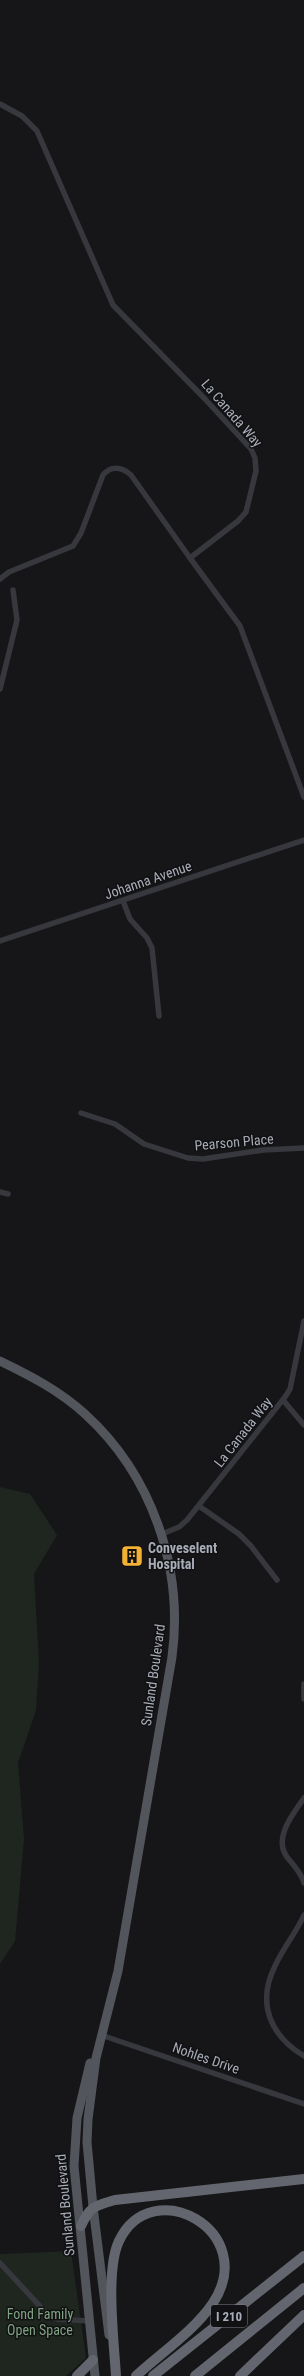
<svg xmlns="http://www.w3.org/2000/svg" width="304" height="2376" viewBox="0 0 304 2376" font-family="'Roboto Condensed',sans-serif">
	<style>
		.green { fill: #1e261f }
		.lines { fill: none; stroke-linecap: round; stroke-linejoin: round }
		.street { stroke: #37383d; stroke-width: 5.5 }
		.primary { stroke: #53555c; stroke-width: 9 }
		.highway { stroke: #63666e; stroke-width: 10 }
		.labels { text-anchor: middle; dominant-baseline: central; stroke-width: 3; stroke-linejoin: round; paint-order: stroke }
		.shield { fill: #111113; stroke: #7b7e86; stroke-width: 1 }
		.shield-label { font-size: 13px; font-weight: bold; fill: #a8adb8 }
		.street-label { font-size: 14px; fill: #a8adb8; stroke: #111113 }
		.poi-label { font-size: 14px; font-weight: bold; fill: #a8adb8; stroke: #111113; text-anchor: start }
		.park-label { font-size: 14px; fill: #7fa381; stroke: #111113 }
	</style>
	<rect width="100%" height="100%" fill="#161618"/>
	<g class="green">
		<path d="M 0,1487 L 30,1494 L 57,1535 L 34,1574 L 39,1663 L 36,1710 L 18,1763 L 24,1839 L 15,1941 L 0,1964 Z"/>
		<path d="M 71,2251 L 86,2358 L 66,2376 L 0,2376 L 0,2254 Z"/>
	</g>
	<g class="lines">
		<g class="street">
			<path d="M 0,104 L 22,116 L 37,131 L 113,305 L 205,399 L 251,449 L 255,458 L 256,471 L 246,512 L 238,521 L 190,558 L 240,626 L 304,797"/>
			<path d="M 0,579 L 9,572 L 73,546 L 81,533 L 103,475 C 111,465 122,467 131,475 L 190,558"/>
			<path d="M 0,689 L 17,620 L 13,590"/>
			<path d="M 123,901 L 130,919 L 147,938 L 152,948 L 159,1016"/>
			<path d="M 0,941 L 304,840"/>
			<path d="M 81,1113 L 115,1124 L 144,1144 L 188,1158 L 203,1159 L 263,1150 L 304,1148"/>
			<path d="M 0,1192 L 8,1194"/>
			<path d="M 283,1400 L 304,1425"/>
			<path d="M 199,1506 L 239,1534 L 251,1546 L 277,1580"/>
			<path d="M 162,1534 L 179,1527 L 187,1520 L 285,1397 L 290,1389 L 304,1321"/>
			<path d="M 304,1684 L 304,1699"/>
			<path d="M 304,1798 C 293,1814 273,1838 287,1857 C 294,1866 301,1872 304,1883"/>
			<path d="M 304,1915 C 296,1933 283,1948 275,1966 C 256,2004 271,2036 304,2056"/>
			<path d="M 101,2035 L 304,2104"/>
			<path d="M 0,2263 L 49,2316 L 57,2319 L 89,2321"/>
		</g>
		<g class="primary">
			<path d="M 0,1361 C 31,1376 60,1391 85,1414 C 152,1475 184,1568 172,1657 L 118,1971 L 96,2058 L 88,2119 L 87,2142 L 93,2207 L 109,2335"/>
			<path d="M 90,2063 L 77,2118 L 74,2166 L 95,2376"/>
		</g>
		<g class="highway">
			<path d="M 81,2226 C 90,2206 95,2206 115,2200 L 304,2179"/>
			<path d="M 77,2376 L 93,2360"/>
			<path d="M 116,2376 C 114,2342 105,2270 119,2241 C 152,2172 260,2231 213,2303 C 194,2331 161,2353 136,2376"/>
			<path d="M 153,2376 L 304,2256"/>
			<path d="M 195,2376 L 304,2288"/>
			<path d="M 240,2376 L 304,2315"/>
		</g>
	</g>
	<defs>
		<g id="building-square" transform="scale(1.15)"><rect x="-9" y="-9" width="18" height="18" rx="4" fill="#f2b134" stroke="#111113"/><path d="M-4-6H4V6H1V3H-1V6H-4ZM-2.5-4.3h1.7v1.8h-1.7ZM.8-4.3h1.7v1.8H.8ZM-2.5-1h1.7V.8h-1.7ZM.8-1h1.7V.8H.8Z" fill="#111"/></g>
	</defs>
	<g fill-rule="evenodd">
		<use href="#building-square" x="132" y="1556"/>
	</g>
	<g class="labels">
		<rect class="shield" x="211" y="2305" width="36" height="22" rx="3"/>
		<g class="shield-label">
			<text x="229" y="2316">I 210</text>
		</g>
		<g class="street-label">
			<text transform="translate(232 413) rotate(49)">La Canada Way</text>
			<text transform="translate(148 880) rotate(-19)">Johanna Avenue</text>
			<text transform="translate(234 1142) rotate(-5)">Pearson Place</text>
			<text transform="translate(243 1432) rotate(-52)">La Canada Way</text>
			<text transform="translate(153 1675) rotate(-82)">Sunland Boulevard</text>
			<text transform="translate(206 2058) rotate(19)">Nohles Drive</text>
			<text transform="translate(65 2205) rotate(-95)">Sunland Boulevard</text>
		</g>
		<g class="poi-label">
			<text x="148" y="1548">Conveselent<tspan x="148" dy="16">Hospital</tspan></text>
		</g>
		<g class="park-label">
			<text x="40" y="2314">Fond Family<tspan x="40" dy="16">Open Space</tspan></text>
		</g>
	</g>
</svg>
